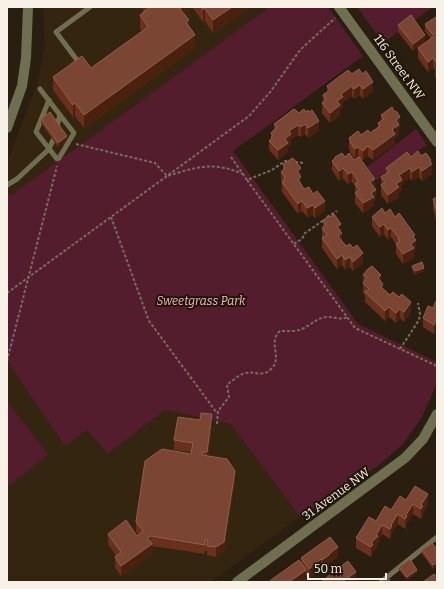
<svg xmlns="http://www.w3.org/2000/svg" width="444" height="589" viewBox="0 0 444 589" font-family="Bitter,serif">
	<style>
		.built { fill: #342511 }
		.green { fill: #531d2e }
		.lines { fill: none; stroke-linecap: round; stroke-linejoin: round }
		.path { stroke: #766d60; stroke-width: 2; stroke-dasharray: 3 2; stroke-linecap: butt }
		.service { stroke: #6f6e51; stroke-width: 5 }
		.tertiary { stroke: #6f6e51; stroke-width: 10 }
		.wall { fill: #6b301c }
		.shaded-wall { fill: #4a200e }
		.building { fill: #7a4532; stroke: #8e604e }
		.labels { text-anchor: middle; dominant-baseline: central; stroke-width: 4; stroke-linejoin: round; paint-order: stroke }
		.street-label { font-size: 12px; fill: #f8f1e7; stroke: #201507 }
		.park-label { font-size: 12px; font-style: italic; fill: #f8b9c7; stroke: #201507 }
	</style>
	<rect width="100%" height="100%" fill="#291e10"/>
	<g class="built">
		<path d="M 43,7 L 278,7 L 18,196 L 7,194 L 7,163 L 39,78 L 45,42 Z"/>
		<path d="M 7,361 L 65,446 L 87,430 L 109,454 L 165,410 L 232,424 L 300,517 L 211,582 L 7,582 Z"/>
	</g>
	<g class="green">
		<path d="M 270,7 L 328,7 L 363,56 L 233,151 L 358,324 L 437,362 L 437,383 L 422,417 L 402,445 L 379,465 L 300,517 L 231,424 L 165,410 L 108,454 L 87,430 L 65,446 L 7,361 L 7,194 L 12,195 Z"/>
		<path d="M 357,7 L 433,7 L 383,43 Z"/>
		<path d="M 416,129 L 427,145 L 377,180 L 367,167 Z"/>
		<path d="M 7,401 L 48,455 L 7,487 Z"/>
	</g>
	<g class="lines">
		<g class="path">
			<path d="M 76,144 L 155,163 L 167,176 C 197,167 213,161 243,174"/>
			<path d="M 231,157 L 247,180 L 272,170 L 285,161 L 291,161"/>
			<path d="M 295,162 L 304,163"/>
			<path d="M 247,180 L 355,328 L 437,366"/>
			<path d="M 111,217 L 149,321 L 217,413"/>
			<path d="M 327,217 L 337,211"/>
			<path d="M 294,244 L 302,239 L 305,233 L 324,220"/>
			<path d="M 7,293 L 249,116 L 271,91 L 300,50 L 335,18"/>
			<path d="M 400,349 L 419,320 L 420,314 L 418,303"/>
			<path d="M 7,361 L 57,166"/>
			<path d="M 217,424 L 218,411 L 229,397 L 227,385 L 228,384 C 233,380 240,374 246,373 C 254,371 262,377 270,370 C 284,359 267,342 280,331 C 288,331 296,332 304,328 C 312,324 317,318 326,317 C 333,316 341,321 347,317"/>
		</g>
		<g class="service">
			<path d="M 77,60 L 56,32 L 90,7"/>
			<path d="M 40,89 L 60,115 L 57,126"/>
			<path d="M 49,100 L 36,132 L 57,159 L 59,158 L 74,133 L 60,115"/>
			<path d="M 7,185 L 17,179 L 49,149 L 53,140"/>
			<path d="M 381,582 L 437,537"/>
		</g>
		<g class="tertiary">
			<path d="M 339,7 L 437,142"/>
			<path d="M 7,128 L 22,86 L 26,58 L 28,7"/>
			<path d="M 237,582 L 405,458 L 423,439 L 437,414"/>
		</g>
	</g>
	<g class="wall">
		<path d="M 143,7 L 189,7 L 189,15 L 186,17 L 195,48 L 84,128 L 75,116 L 73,117 L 53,90 L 53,77 L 91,68 L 142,31 L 140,27 L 140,15 L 143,12 Z"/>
		<path d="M 192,7 L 250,7 L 213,33 L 205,21 L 203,22 Z"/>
		<path d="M 437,17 L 437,80 L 435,77 L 435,70 L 433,68 L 428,72 L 418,58 L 418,48 L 431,39 L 425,31 L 425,24 Z"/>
		<path d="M 398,25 L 425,42 L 413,51 L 398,32 Z"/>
		<path d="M 352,74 L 373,91 L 363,99 L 360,95 L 354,99 L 352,96 L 343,102 L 343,107 L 340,109 L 340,115 L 330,123 L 322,113 L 323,95 L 327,92 L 327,86 Z"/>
		<path d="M 294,109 L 319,131 L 308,138 L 305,134 L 301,137 L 298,135 L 291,139 L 291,144 L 288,147 L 288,152 L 278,160 L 269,150 L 269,141 L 271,140 L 271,133 L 274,129 L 274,124 Z"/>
		<path d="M 381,115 L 400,127 L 399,128 L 399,135 L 395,138 L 395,144 L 373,160 L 368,156 L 363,160 L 361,159 L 375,189 L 376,199 L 374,201 L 374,206 L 363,213 L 355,203 L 355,186 L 352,182 L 348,184 L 343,178 L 339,181 L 332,170 L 332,161 L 335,159 L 335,157 L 345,157 L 354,160 L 358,157 L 355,159 L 350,152 L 350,150 L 349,148 L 349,138 L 370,133 L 378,127 L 378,123 L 381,121 Z"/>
		<path d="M 41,119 L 67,140 L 58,147 L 41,123 Z"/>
		<path d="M 421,156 L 431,162 L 432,174 L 422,181 L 419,177 L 412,181 L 410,178 L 402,183 L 402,189 L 399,192 L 399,197 L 388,204 L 381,195 L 381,177 L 386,174 L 386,168 L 411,157 Z"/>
		<path d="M 283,164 L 301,168 L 301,184 L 304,189 L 325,211 L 315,218 L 313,215 L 307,217 L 303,212 L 301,211 L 298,214 L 282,192 L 281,172 L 283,170 Z"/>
		<path d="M 437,197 L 436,220 L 433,209 L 433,199 Z"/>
		<path d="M 385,213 L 395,217 L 415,239 L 416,250 L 414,251 L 414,258 L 403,264 L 396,254 L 396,244 L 391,237 L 388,240 L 384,234 L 380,237 L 372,226 L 372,217 Z"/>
		<path d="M 323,220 L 341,231 L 342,241 L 346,246 L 363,263 L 353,271 L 350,267 L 345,270 L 342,265 L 337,269 L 322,248 L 322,228 L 323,227 Z"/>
		<path d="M 412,266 L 424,271 L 415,275 L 412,269 Z"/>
		<path d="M 363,275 L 381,281 L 383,289 L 411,312 L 404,322 L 400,318 L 396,323 L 389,317 L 385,321 L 365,302 L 365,295 L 363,293 Z"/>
		<path d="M 437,302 L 437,331 L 436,330 L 434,334 L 423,327 L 423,318 L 433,308 Z"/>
		<path d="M 212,424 L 208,456 L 235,481 L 224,551 L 216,557 L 207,555 L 207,551 L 205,550 L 205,554 L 152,546 L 152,554 L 121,576 L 115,567 L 115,557 L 116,556 L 108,544 L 108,534 L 137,536 L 138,535 L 136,531 L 136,522 L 191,454 L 191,452 L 174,450 L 174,440 Z"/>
		<path d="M 406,500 L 428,504 L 423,513 L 423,516 L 421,519 L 413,514 L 407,523 L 407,526 L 405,529 L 398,524 L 392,532 L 392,536 L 390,539 L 382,534 L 378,543 L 378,546 L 373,551 L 373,554 L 371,557 L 356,548 L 356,538 L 376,521 Z"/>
		<path d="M 437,549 L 437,566 L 433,569 L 422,554 L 422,550 Z"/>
		<path d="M 338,557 L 329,563 L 329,564 L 322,570 L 321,569 L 309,579 L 306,575 L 306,580 L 304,582 L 270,582 L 301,563 L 301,558 Z"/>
		<path d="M 399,567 L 417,573 L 407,580 L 399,570 Z"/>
	</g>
	<g class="shaded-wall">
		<path d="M 182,7 L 189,7 L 189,15 L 180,22 L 180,9 Z"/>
		<path d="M 232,7 L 250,7 L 213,33 L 213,20 Z"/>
		<path d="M 205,8 L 205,21 L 203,22 L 203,10 Z"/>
		<path d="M 437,32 L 437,39 L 433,42 L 433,35 Z"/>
		<path d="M 195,35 L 195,48 L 84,128 L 84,115 Z"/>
		<path d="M 425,35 L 425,42 L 413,51 L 413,44 Z"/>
		<path d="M 433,58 L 433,68 L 428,72 L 428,62 Z"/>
		<path d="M 373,82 L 373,91 L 363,99 L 363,89 Z"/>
		<path d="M 360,85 L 360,95 L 354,99 L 354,89 Z"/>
		<path d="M 352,86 L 352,96 L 343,102 L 343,107 L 340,109 L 340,115 L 330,123 L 330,113 L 341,94 Z"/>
		<path d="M 75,103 L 75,116 L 73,117 L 73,105 Z"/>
		<path d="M 400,117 L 400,127 L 399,128 L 399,135 L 395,138 L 395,144 L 373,160 L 373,150 L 392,129 L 396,120 Z"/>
		<path d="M 319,121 L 319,131 L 308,138 L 308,128 Z"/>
		<path d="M 305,124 L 305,134 L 301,137 L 301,127 Z"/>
		<path d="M 298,125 L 298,135 L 291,139 L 291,144 L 288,147 L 288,152 L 278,160 L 278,150 L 285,139 L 289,131 Z"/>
		<path d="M 67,136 L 67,140 L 58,147 L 58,143 Z"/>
		<path d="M 368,146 L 368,156 L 363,160 L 363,151 Z"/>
		<path d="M 358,147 L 358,157 L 355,159 L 355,149 Z"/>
		<path d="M 431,160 L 431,164 L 432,164 L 432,174 L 422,181 L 422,171 Z"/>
		<path d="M 419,167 L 419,177 L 412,181 L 412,172 Z"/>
		<path d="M 301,168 L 301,187 L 298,189 L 297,171 Z"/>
		<path d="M 343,168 L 343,178 L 339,181 L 339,171 Z"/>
		<path d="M 410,168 L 410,178 L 402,183 L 402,189 L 399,192 L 399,197 L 388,204 L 388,195 L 396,184 L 399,175 Z"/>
		<path d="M 352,172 L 352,182 L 348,184 L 348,174 Z"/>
		<path d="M 375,179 L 375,189 L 370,182 Z"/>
		<path d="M 376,190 L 376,199 L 374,201 L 374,206 L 363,213 L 363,203 L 371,193 Z"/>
		<path d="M 301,201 L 301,211 L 298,214 L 298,204 Z"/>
		<path d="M 325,201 L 325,211 L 315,218 L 315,208 Z"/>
		<path d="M 313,205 L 313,215 L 307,217 L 307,208 Z"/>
		<rect x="436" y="210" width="1" height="10"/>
		<path d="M 341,224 L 341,234 L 342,233 L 342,243 L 338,245 L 337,227 Z"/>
		<path d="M 384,224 L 384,234 L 380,237 L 380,227 Z"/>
		<path d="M 391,228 L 391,237 L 388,240 L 388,230 Z"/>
		<path d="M 415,235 L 415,241 L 416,240 L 416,250 L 414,251 L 414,258 L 403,264 L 403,254 L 411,244 L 413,237 Z"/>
		<path d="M 363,253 L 363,263 L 353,271 L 353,262 Z"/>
		<path d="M 342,255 L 342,265 L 337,269 L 337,259 Z"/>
		<path d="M 350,257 L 350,267 L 345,270 L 345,260 Z"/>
		<path d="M 424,268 L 424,271 L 415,275 L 415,271 Z"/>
		<path d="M 381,275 L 381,285 L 378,278 Z"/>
		<path d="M 383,284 L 383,293 L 381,287 Z"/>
		<path d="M 411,302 L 411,312 L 404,322 L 404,312 Z"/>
		<path d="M 389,307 L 389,317 L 385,321 L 385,311 Z"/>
		<path d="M 400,309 L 400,318 L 396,323 L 396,313 Z"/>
		<path d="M 436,320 L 436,330 L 434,334 L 434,325 Z"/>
		<path d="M 212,414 L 212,424 L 207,462 L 207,452 Z"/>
		<path d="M 235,471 L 235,481 L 224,551 L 216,557 L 216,547 Z"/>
		<path d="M 428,494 L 428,504 L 423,513 L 423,516 L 421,519 L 421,505 Z"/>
		<path d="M 413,504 L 413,514 L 407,523 L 407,526 L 405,529 L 406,515 Z"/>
		<path d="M 398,514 L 398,524 L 392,532 L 392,536 L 390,539 L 391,525 Z"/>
		<path d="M 382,525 L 382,534 L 378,543 L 378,546 L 373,551 L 373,554 L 371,557 L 371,543 Z"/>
		<path d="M 151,536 L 151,545 L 152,544 L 152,554 L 121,576 L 121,566 L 148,538 Z"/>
		<path d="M 338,547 L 338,557 L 329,563 L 329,564 L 322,570 L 322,560 L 329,554 Z"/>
		<path d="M 321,559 L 321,569 L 309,579 L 309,569 Z"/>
		<path d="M 437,562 L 437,566 L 433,569 L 433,565 Z"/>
		<path d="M 306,570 L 306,580 L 304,582 L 289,582 Z"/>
		<path d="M 417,570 L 417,573 L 407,580 L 407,577 Z"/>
		<path d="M 356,572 L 356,582 L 342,582 Z"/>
	</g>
	<g class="building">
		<path d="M 148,7 L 182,7 L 180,9 L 189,20 L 186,22 L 195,35 L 84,115 L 75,103 L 73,105 L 53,77 L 82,56 L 91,68 L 148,27 L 140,15 L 149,8 Z"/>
		<path d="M 201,7 L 232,7 L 213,20 L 205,8 L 203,10 Z"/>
		<path d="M 411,15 L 425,35 L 413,44 L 398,25 Z"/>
		<path d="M 436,17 L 437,17 L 437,32 L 433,35 L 425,24 Z"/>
		<path d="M 437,34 L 437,63 L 433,58 L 428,62 L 418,48 Z"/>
		<path d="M 359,69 L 362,74 L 366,71 L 373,82 L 363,89 L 360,85 L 354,89 L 352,86 L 341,94 L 343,97 L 337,101 L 340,105 L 330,113 L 322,103 L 326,100 L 323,95 L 330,90 L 327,86 L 348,70 L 352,74 Z"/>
		<path d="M 392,107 L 394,111 L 397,112 L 400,117 L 396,120 L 399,125 L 392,129 L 395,134 L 373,150 L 368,146 L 363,151 L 358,147 L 355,149 L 350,142 L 351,142 L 349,138 L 358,131 L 361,135 L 368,130 L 370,133 L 380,126 L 378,123 L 384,119 L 381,115 Z"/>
		<path d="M 294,109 L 299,113 L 304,109 L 306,112 L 308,110 L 309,112 L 312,110 L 319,121 L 308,128 L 305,124 L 301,127 L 298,125 L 289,131 L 291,134 L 285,139 L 288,143 L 278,150 L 269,141 L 272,138 L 271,137 L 273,136 L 271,133 L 277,127 L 274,124 Z"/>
		<path d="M 50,112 L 67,136 L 58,143 L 41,119 Z"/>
		<path d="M 418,151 L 421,156 L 426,153 L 431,160 L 430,161 L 432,164 L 422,171 L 419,167 L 412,172 L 410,168 L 399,175 L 402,180 L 396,184 L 399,187 L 388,195 L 381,185 L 385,182 L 381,177 L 389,172 L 386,168 L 407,152 L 411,157 Z"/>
		<path d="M 342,153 L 345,157 L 349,153 L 354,160 L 359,157 L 375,179 L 370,182 L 376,190 L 371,193 L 374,197 L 363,203 L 355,193 L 359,190 L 355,184 L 358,181 L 352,172 L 348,174 L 343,168 L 339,171 L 332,161 L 335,158 L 335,157 Z"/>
		<path d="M 293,158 L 301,168 L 297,171 L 301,177 L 298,179 L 304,189 L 309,187 L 313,194 L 317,191 L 325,201 L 315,208 L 313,205 L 307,208 L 303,202 L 301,201 L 298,204 L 282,182 L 285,180 L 284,178 L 285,177 L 281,172 L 285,168 L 283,164 Z"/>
		<path d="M 437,197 L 437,210 L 436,210 L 433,199 Z"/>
		<path d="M 382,208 L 385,213 L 390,209 L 395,217 L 399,213 L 415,235 L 413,237 L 416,240 L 411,244 L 414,248 L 403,254 L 396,244 L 400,241 L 398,239 L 399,238 L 391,228 L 388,230 L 384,224 L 380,227 L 372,217 Z"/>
		<path d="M 334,214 L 341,224 L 337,227 L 342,233 L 338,236 L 346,246 L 350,244 L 353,248 L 357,245 L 363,253 L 353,262 L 350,257 L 345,260 L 342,255 L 337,259 L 322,238 L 327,235 L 322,228 L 326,225 L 323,220 L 329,216 L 330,217 Z"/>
		<path d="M 422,262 L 424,268 L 415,271 L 412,266 Z"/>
		<path d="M 372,266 L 381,275 L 378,278 L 383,284 L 381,287 L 390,295 L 393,292 L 399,297 L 402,294 L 411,302 L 404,312 L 400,309 L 396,313 L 389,307 L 385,311 L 365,292 L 369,289 L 363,283 L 367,278 L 363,275 L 368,269 Z"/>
		<path d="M 436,301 L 437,302 L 437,321 L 436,320 L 434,325 L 423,318 L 428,306 L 433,308 Z"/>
		<path d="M 201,413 L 212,414 L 207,452 L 202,452 L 202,455 L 227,459 L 235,471 L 224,542 L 216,547 L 207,546 L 208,541 L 205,540 L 205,545 L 151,536 L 148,538 L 152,544 L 121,566 L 115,557 L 121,552 L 108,534 L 126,520 L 137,536 L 143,531 L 136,522 L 145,461 L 162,449 L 191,454 L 193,443 L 174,440 L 178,417 L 200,420 Z"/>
		<path d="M 415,486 L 428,494 L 421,505 L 423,506 L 421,509 L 413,504 L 406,515 L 407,516 L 405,519 L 398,514 L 391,525 L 392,526 L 390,529 L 382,525 L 376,535 L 378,536 L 371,543 L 373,544 L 371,547 L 356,538 L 369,517 L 376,521 L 385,506 L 391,510 L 400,496 L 406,500 Z"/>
		<path d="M 330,537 L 338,547 L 329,554 L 329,555 L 322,560 L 321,559 L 309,569 L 301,558 Z"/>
		<path d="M 432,543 L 437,549 L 437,562 L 433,565 L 422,550 Z"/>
		<path d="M 410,559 L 417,570 L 407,577 L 399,567 Z"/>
		<path d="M 299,560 L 306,570 L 289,582 L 270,582 L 271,580 Z"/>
		<path d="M 348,561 L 356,572 L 342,582 L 321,582 Z"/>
		<path d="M 434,574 L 437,577 L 437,582 L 423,582 Z"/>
		<path d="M 387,577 L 391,582 L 381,582 Z"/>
	</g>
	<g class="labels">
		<g class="street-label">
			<text transform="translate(399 67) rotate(54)">116 Street NW</text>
			<text transform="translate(336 494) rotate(-36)">31 Avenue NW</text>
		</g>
		<g class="park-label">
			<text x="201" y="301">Sweetgrass Park</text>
		</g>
	</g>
	<rect width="444" height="589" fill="none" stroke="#f8f1e7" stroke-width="16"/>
	<path d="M308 573v6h78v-6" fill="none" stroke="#f8f1e7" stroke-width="2"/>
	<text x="314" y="573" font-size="12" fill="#f8f1e7" stroke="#201507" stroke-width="3" paint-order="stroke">50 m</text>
</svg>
